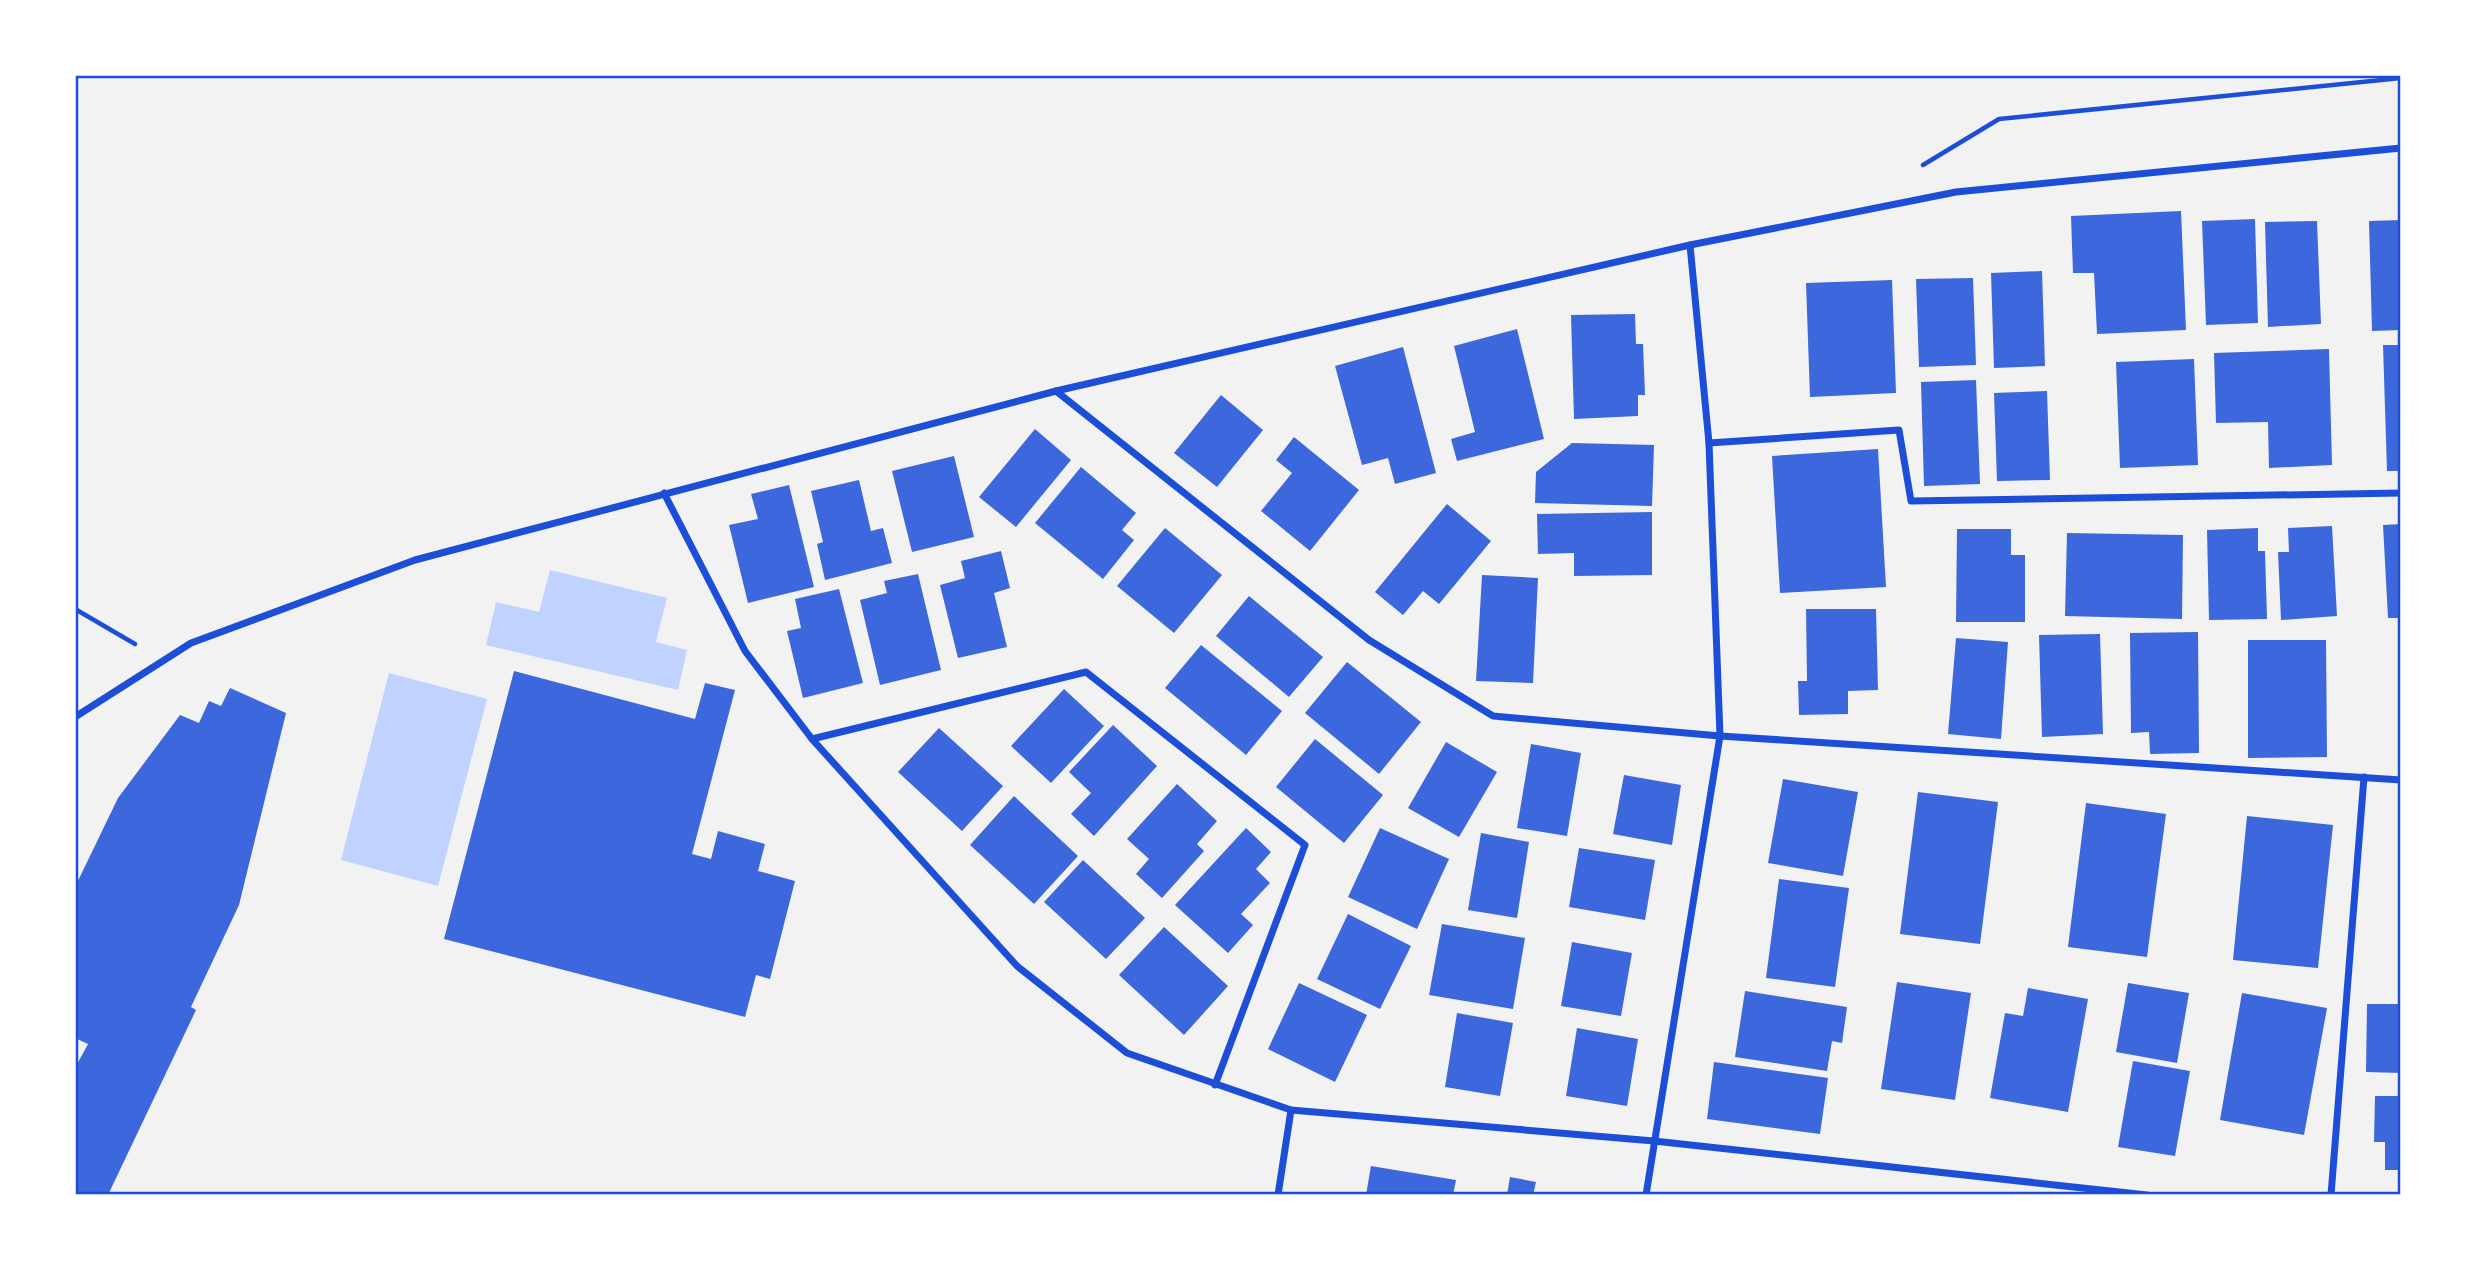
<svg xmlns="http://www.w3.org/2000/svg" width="2476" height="1270" viewBox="0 0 2476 1270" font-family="Karla,sans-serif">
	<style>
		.water { fill: #bfd3fe }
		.building { fill: #3d67dc }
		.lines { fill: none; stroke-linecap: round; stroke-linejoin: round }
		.path { stroke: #1d4ed8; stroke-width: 4.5 }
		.minor { stroke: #1d4ed8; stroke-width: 7 }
		.neatline { fill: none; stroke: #1d4ed8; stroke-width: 2.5 }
	</style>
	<rect width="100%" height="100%" fill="#f2f2f2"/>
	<g class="water">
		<path d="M 550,570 L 667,598 L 656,642 L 687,650 L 678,690 L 486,645 L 496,602 L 539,612 Z"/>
		<path d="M 389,673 L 487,699 L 438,886 L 341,860 Z"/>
	</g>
	<g class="building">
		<path d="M 2181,211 L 2186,330 L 2097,334 L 2094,273 L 2073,273 L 2071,216 Z"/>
		<path d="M 2255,219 L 2258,323 L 2206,325 L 2202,221 Z"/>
		<path d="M 2401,220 L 2401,330 L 2372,331 L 2369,221 Z"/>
		<path d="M 2317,221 L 2321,324 L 2268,327 L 2265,222 Z"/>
		<path d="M 2042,271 L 2045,366 L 1994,368 L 1991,273 Z"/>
		<path d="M 1973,278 L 1976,365 L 1919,367 L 1916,279 Z"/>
		<path d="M 1892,280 L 1896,393 L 1810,397 L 1806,283 Z"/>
		<path d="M 1635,314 L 1636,344 L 1643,344 L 1645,395 L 1638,395 L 1638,416 L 1574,419 L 1571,315 Z"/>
		<path d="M 1517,329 L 1544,439 L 1457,461 L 1451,439 L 1475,432 L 1454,346 Z"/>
		<path d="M 2383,345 L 2401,345 L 2401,471 L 2387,471 Z"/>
		<path d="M 1403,347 L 1436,473 L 1395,484 L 1388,458 L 1362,465 L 1335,366 Z"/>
		<path d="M 2329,349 L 2332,465 L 2269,468 L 2268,422 L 2216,423 L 2214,353 Z"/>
		<path d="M 2194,359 L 2198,465 L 2120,468 L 2116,362 Z"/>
		<path d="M 1976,380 L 1980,484 L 1924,486 L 1921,382 Z"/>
		<path d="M 2047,391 L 2050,480 L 1997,481 L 1994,393 Z"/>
		<path d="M 1221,395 L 1263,430 L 1217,487 L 1174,453 Z"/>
		<path d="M 1035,429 L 1071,460 L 1016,527 L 979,497 Z"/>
		<path d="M 1294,437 L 1359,490 L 1310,551 L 1261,511 L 1292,473 L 1276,460 Z"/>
		<path d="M 1572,443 L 1654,445 L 1652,506 L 1535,503 L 1536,472 Z"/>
		<path d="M 1878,449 L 1886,587 L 1780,593 L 1772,456 Z"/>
		<path d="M 954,456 L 974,537 L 912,552 L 892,471 Z"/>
		<path d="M 1081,467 L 1136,513 L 1122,530 L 1134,540 L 1103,579 L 1035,523 Z"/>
		<path d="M 859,480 L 871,531 L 883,528 L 892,563 L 825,580 L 817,544 L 823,542 L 811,491 Z"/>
		<path d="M 789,485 L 814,587 L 748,603 L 729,525 L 758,519 L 751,494 Z"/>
		<path d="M 1447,504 L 1491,541 L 1439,604 L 1423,591 L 1403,615 L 1375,592 Z"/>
		<path d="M 1652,512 L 1652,575 L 1574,576 L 1574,553 L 1538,554 L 1537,514 Z"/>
		<path d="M 2401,524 L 2401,618 L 2388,618 L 2383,525 Z"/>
		<path d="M 2332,526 L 2337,616 L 2281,620 L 2278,552 L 2289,552 L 2288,528 Z"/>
		<path d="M 1165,528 L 1222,575 L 1174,633 L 1117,586 Z"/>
		<path d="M 2258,528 L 2258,551 L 2265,551 L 2267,619 L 2209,620 L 2207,530 Z"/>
		<path d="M 1957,529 L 2011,529 L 2011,555 L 2025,555 L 2025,622 L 1956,622 Z"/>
		<path d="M 2067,533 L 2183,535 L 2182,619 L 2065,616 Z"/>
		<path d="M 1001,551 L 1010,588 L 994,593 L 1007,647 L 958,658 L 940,585 L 965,578 L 961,561 Z"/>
		<path d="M 918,574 L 941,670 L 880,685 L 860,600 L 887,593 L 884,581 Z"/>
		<path d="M 1482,575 L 1538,578 L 1533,683 L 1476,681 Z"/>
		<path d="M 839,589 L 863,683 L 803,698 L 787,631 L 801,628 L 795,599 Z"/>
		<path d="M 1249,596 L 1323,657 L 1289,697 L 1216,636 Z"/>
		<path d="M 1806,609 L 1876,609 L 1878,690 L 1848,691 L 1848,714 L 1799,715 L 1798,681 L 1807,681 Z"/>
		<path d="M 2198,632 L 2199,753 L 2150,754 L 2149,732 L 2131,733 L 2130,633 Z"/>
		<path d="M 2100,634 L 2103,734 L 2042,737 L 2039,635 Z"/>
		<path d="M 1956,638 L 2008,642 L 2001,739 L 1948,734 Z"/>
		<path d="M 2248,640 L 2326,640 L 2327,757 L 2248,758 Z"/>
		<path d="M 1201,645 L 1282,711 L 1246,755 L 1165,688 Z"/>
		<path d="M 1347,662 L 1421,722 L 1379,774 L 1305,713 Z"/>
		<path d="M 514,671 L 695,719 L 705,683 L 735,690 L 692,854 L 711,859 L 718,831 L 765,844 L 758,871 L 795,881 L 770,979 L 756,975 L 745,1017 L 444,939 Z"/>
		<path d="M 230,688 L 286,713 L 239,905 L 191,1007 L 196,1010 L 108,1195 L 75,1195 L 75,1068 L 88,1044 L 75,1038 L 75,887 L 118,798 L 180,715 L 199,723 L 209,701 L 221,706 Z"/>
		<path d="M 1064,689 L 1104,726 L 1051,783 L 1011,746 Z"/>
		<path d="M 1113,725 L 1157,766 L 1094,836 L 1071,814 L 1091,793 L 1069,772 Z"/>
		<path d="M 939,728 L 1003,786 L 962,831 L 898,772 Z"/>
		<path d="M 1315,739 L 1383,795 L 1344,843 L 1276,787 Z"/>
		<path d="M 1446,742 L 1497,772 L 1459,837 L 1408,808 Z"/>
		<path d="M 1531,744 L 1581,753 L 1567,836 L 1517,828 Z"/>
		<path d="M 1624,775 L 1681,785 L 1672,845 L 1613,834 Z"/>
		<path d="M 1783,779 L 1858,792 L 1843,876 L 1768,863 Z"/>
		<path d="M 1177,784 L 1217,821 L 1197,844 L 1204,851 L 1162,898 L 1136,874 L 1149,859 L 1127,839 Z"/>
		<path d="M 1918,792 L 1998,802 L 1980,944 L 1900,934 Z"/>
		<path d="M 1014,796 L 1078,856 L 1034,904 L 970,845 Z"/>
		<path d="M 2086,803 L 2166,814 L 2147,957 L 2068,947 Z"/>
		<path d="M 2247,816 L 2333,825 L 2318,968 L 2233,960 Z"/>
		<path d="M 1246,828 L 1271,852 L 1256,869 L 1270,883 L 1241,914 L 1253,925 L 1228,953 L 1175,905 Z"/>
		<path d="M 1380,828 L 1449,859 L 1417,929 L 1348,897 Z"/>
		<path d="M 1481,833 L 1529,842 L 1517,918 L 1468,910 Z"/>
		<path d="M 1579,848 L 1655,860 L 1645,920 L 1569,907 Z"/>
		<path d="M 1083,860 L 1145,918 L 1106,959 L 1044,902 Z"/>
		<path d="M 1779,879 L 1849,888 L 1835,987 L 1766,978 Z"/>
		<path d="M 1348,914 L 1411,946 L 1380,1009 L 1317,979 Z"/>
		<path d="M 1442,924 L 1525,938 L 1513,1009 L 1429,995 Z"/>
		<path d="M 1164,927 L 1228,986 L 1184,1035 L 1119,975 Z"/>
		<path d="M 1572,942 L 1632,953 L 1621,1016 L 1561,1006 Z"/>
		<path d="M 1897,982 L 1971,993 L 1955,1100 L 1881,1089 Z"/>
		<path d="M 1299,983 L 1367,1015 L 1335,1082 L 1268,1049 Z"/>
		<path d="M 2128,983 L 2189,993 L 2177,1063 L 2116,1052 Z"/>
		<path d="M 2028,988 L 2088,999 L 2068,1112 L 1990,1098 L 2005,1013 L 2023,1016 Z"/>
		<path d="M 1745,991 L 1847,1007 L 1842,1043 L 1832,1041 L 1827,1071 L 1735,1057 Z"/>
		<path d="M 2242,993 L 2327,1008 L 2304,1135 L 2220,1120 Z"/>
		<path d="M 2367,1004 L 2401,1004 L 2401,1073 L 2366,1072 Z"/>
		<path d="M 1457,1013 L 1513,1023 L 1500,1096 L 1445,1087 Z"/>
		<path d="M 1577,1028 L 1638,1039 L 1627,1106 L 1566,1096 Z"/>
		<path d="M 2133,1061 L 2190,1071 L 2175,1156 L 2118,1147 Z"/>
		<path d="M 1714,1062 L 1828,1078 L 1820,1134 L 1707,1119 Z"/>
		<path d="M 2375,1096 L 2401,1096 L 2401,1170 L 2385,1170 L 2385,1142 L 2374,1142 Z"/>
		<path d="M 1371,1166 L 1456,1180 L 1453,1195 L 1366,1195 Z"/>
		<path d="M 1510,1177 L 1536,1182 L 1533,1195 L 1507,1195 Z"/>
	</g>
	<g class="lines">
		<g class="path">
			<path d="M 1923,165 L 1999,119 L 2401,78"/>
			<path d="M 75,609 L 135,644"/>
		</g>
		<g class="minor">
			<path d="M 1056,391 L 1369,640 L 1493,716 L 1720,736 L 2401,780"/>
			<path d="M 1709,443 L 1899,430 L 1911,501 L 2401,493"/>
			<path d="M 664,493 L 745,651 L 812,739 L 1017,966 L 1127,1053 L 1291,1110 L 1654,1141 L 2147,1195"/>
			<path d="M 75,717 L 191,643 L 415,560 L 1056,391 L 1690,245 L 1956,192 L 2401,148"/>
			<path d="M 812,739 L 1086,672 L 1305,845 L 1215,1085"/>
			<path d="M 1278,1195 L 1291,1110"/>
			<path d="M 1646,1195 L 1720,736 L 1709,443 L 1690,245"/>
			<path d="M 2331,1195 L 2364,777"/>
		</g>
	</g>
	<rect width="2476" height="1270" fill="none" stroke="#ffffff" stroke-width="154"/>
	<rect x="77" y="77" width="2322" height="1116" class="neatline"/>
</svg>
